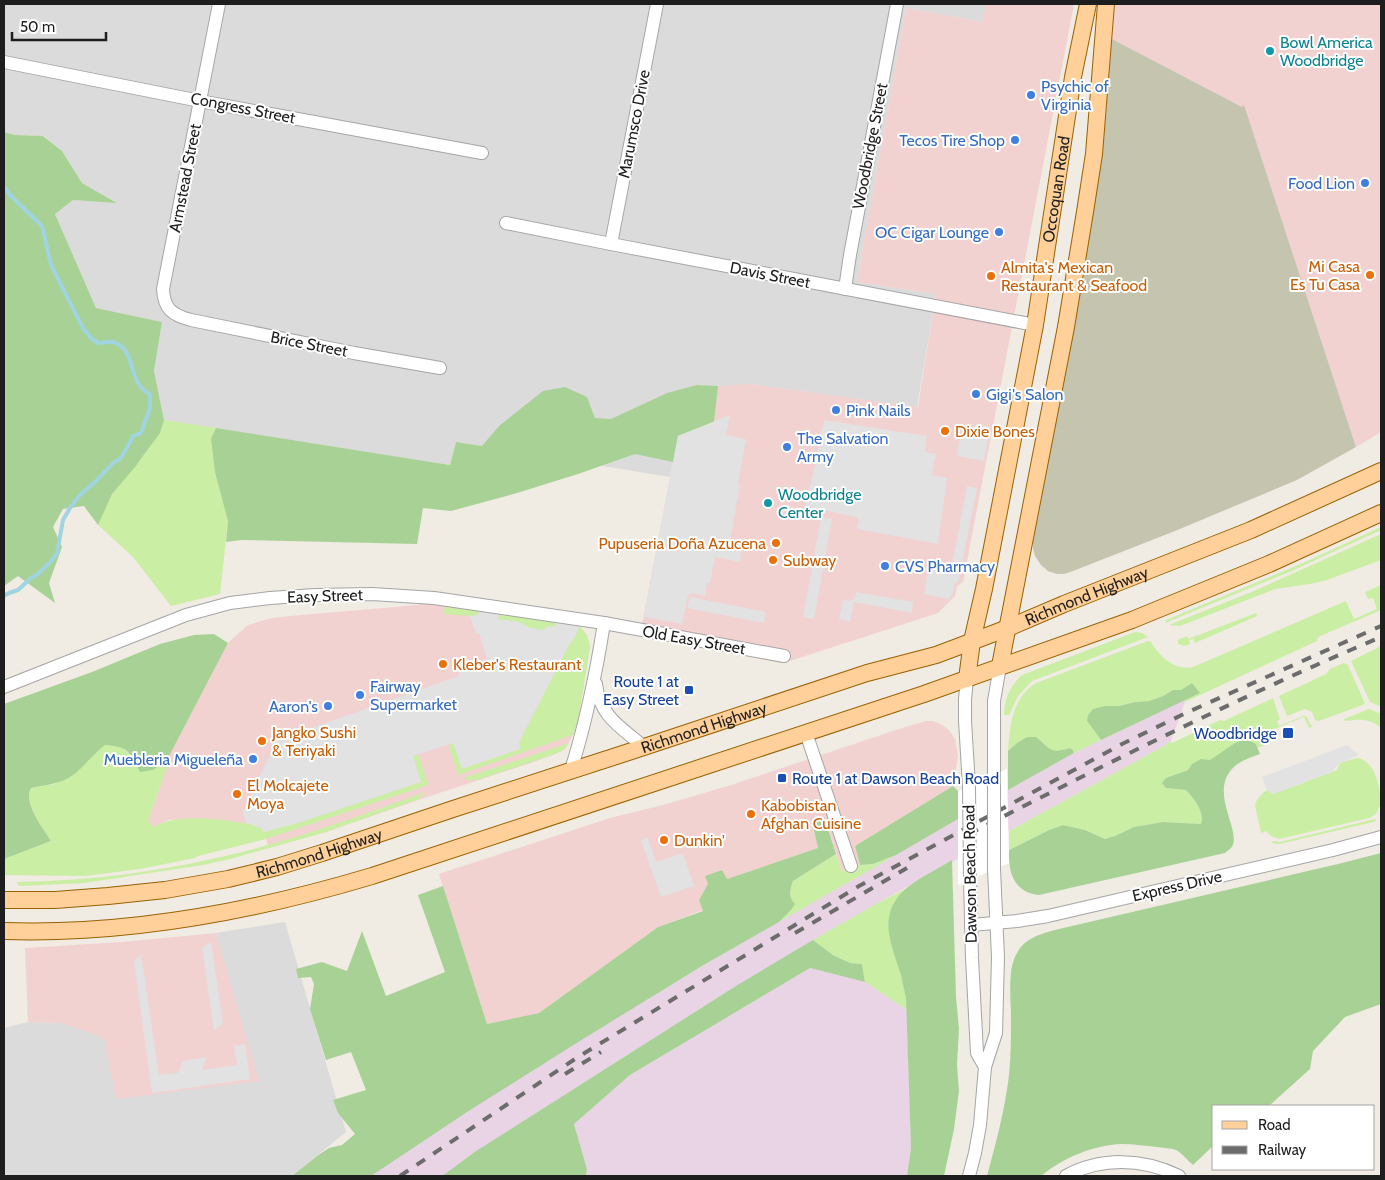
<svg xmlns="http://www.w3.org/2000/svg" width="1385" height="1180" viewBox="0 0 1385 1180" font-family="Cabin,sans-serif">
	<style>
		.residential { fill: #dcdbdb }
		.commercial { fill: #f2d1d1 }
		.industrial { fill: #e9d4e6 }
		.construction { fill: #c5c4ae }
		.grass { fill: #cbeea5 }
		.forest { fill: #a8d295 }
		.parking { fill: #e2e2e2 }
		.pier { fill: #fff }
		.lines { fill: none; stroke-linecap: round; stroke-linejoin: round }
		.stream { stroke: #a0d4e0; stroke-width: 4 }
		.minor-casing { stroke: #a5a5a5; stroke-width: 14 }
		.major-casing { stroke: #986100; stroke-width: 18 }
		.minor { stroke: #fff; stroke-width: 12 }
		.major { stroke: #ffd099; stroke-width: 16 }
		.rail { stroke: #6c6c6c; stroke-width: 4; stroke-dasharray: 10 10; stroke-linecap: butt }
		.minor-bridge-casing { stroke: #a5a5a5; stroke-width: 14; stroke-linecap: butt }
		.minor-bridge { stroke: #fff; stroke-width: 12 }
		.culture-dot { fill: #0f9aa8; stroke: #fff; stroke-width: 2 }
		.shop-dot { fill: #3f7fe0; stroke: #fff; stroke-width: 2 }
		.food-dot { fill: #e8710a; stroke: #fff; stroke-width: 2 }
		.transit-dot { fill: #1a4fb4; stroke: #fff; stroke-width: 2 }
		.labels { text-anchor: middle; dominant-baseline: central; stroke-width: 4; stroke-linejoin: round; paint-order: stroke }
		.culture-label { font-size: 16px; fill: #0d838f; stroke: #fff; text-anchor: start }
		.shop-label { font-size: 16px; fill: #366cbe; stroke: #fff; text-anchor: start }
		.street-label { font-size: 16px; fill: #1e1e1e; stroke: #fff }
		.food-label { font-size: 16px; fill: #c56008; stroke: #fff; text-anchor: start }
		.transit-label { font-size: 16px; fill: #164399; stroke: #fff; text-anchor: end }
	</style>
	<rect width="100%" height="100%" fill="#f0ebe3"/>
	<g class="residential">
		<path d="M 4,4 L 986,4 L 982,22 L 906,8 L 857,282 L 936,294 L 917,407 L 749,384 L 678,436 L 670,477 L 456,442 L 450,465 L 164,420 L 154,371 L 162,322 L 96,308 L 55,214 L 73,200 L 116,202 L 82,183 L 62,151 L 44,136 L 15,135 L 4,132 Z"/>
		<path d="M 285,922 L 346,1132 L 292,1176 L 4,1176 L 4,1028 L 28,1022 L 62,1023 L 105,1038 L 258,1081 L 216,933 Z"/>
	</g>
	<g class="commercial">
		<path d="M 986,4 L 1074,4 L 963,582 L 957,586 L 955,596 L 938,613 L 793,660 L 781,663 L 640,635 L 678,436 L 714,422 L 718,386 L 749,384 L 918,407 L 936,294 L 857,282 L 906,8 L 982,22 Z"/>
		<path d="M 1114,4 L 1381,4 L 1381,432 L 1356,447 L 1244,106 L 1242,107 L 1112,39 Z"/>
		<path d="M 421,602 L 449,605 L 579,626 L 582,629 L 587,635 L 590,647 L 578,720 L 573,735 L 565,749 L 558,753 L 531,763 L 421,799 L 326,832 L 269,848 L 263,830 L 232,821 L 197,819 L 168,820 L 154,827 L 148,821 L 167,767 L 166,762 L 228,643 L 248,625 L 272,618 L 290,616 L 418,605 Z"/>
		<path d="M 926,721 L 933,721 L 942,725 L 949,730 L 955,739 L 958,756 L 953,786 L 855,846 L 860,865 L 842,871 L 827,826 L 812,822 L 818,848 L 727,879 L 705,876 L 708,884 L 699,900 L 703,910 L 658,927 L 539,1013 L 487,1024 L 439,874 L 610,818 L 663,805 L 728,786 L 902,728 Z"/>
		<path d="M 216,933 L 259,1081 L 116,1099 L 104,1038 L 62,1023 L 28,1022 L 25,948 L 122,942 Z"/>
	</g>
	<g class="industrial">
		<path d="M 1186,699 L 1171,741 L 1164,746 L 876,904 L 739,984 L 476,1151 L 442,1176 L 361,1176 L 482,1095 L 702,966 L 1008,790 L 1074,753 Z"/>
		<path d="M 810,968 L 865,982 L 907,1010 L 911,1148 L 907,1176 L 586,1176 L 587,1169 L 574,1124 L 630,1075 Z"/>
	</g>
	<path class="construction" d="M 1112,39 L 1242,107 L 1244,105 L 1356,447 L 1297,480 L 1175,531 L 1073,571 L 1064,574 L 1057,574 L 1048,571 L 1041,565 L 1035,556 L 1033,548 L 1033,542 L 1079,299 L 1090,231 L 1106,113 Z"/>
	<g class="grass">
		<path d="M 164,420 L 216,428 L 211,438 L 228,521 L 220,594 L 171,606 L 133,557 L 98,525 C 103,514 106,502 113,493 C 130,468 154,450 164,420 Z"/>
		<path d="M 1381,527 L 1381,530 L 1294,570 L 1165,623 L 1166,620 L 1303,563 Z"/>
		<path d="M 1381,534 L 1381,560 L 1327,580 L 1310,584 L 1275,589 L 1180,626 L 1169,625 L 1254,591 Z"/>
		<path d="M 1381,585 L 1381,610 L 1318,637 L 1317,641 L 1185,702 L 1186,699 L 1200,693 L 1181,690 L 1173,690 L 1163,696 L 1149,701 L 1135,702 L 1119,706 L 1105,706 L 1087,721 L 1101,740 L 1074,753 L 1073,750 L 1070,748 L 1055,752 L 1050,750 L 1044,744 L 1017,743 L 1008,751 C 1010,725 1012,698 1036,683 L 1148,641 L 1151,642 C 1160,657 1175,671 1193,667 L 1346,601 L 1354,619 L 1377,609 L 1373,598 L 1368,599 L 1365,592 Z"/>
		<path d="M 445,605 L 477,609 L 479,615 L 470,616 L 444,614 Z"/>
		<path d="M 500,613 L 554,622 L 556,625 L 554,627 L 543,630 L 530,628 L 519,622 L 497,619 Z"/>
		<path d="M 1256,613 L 1257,616 L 1195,643 L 1193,639 L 1189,640 L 1190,644 C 1186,646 1182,647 1178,643 L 1178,640 L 1187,636 L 1188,639 Z"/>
		<path d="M 579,626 C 585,631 589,638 590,647 L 578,720 L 573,735 L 458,775 L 449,747 L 450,744 L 453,743 L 520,750 L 519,742 L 569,645 L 576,635 Z"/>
		<path d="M 1135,632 L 1143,633 L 1143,634 L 1148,637 L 1032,681 L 1018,696 L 1009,715 L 1004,715 C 1005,698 1009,687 1022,675 Z"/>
		<path d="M 1381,646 L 1381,705 L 1379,706 L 1370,702 L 1351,661 Z"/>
		<path d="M 1344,663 L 1348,665 L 1365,704 L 1319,721 L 1315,720 L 1312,712 L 1305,709 L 1287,716 L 1279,696 L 1326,674 L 1330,669 Z"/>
		<path d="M 1273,698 L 1280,719 L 1277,721 L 1279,726 L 1304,716 L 1307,717 L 1310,724 L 1313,726 L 1309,728 L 1304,717 L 1267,732 L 1271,743 L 1258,748 L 1256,744 L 1235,743 L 1210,761 L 1192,764 L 1188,770 L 1166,778 L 1166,788 L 1186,790 C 1194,799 1205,812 1201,824 L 1163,822 L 1134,827 L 1115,836 L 1105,839 L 1085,830 L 1063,825 L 1049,830 L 1009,850 L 1009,831 L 1164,746 L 1171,741 L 1172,743 L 1220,720 L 1224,721 Z"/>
		<path d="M 1369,709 L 1379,713 L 1381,712 L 1381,728 C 1370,718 1359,719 1345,721 L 1344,719 Z"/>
		<path d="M 569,743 L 565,749 L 558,753 L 477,780 L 465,780 L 466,777 Z"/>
		<path d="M 105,745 L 121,747 L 132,756 L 153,770 L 166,762 L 167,767 L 148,821 L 154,827 C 172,815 210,818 231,821 C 237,822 241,824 246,823 L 261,828 L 264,832 L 421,782 L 413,756 L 417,755 L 419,756 L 428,785 L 266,839 L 198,856 L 195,858 L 140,869 L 85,876 L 4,875 L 4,859 L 51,841 C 42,828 24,803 31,788 L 54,784 L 85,763 L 94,754 Z"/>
		<path d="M 1356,758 C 1376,759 1381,791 1381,806 L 1379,807 L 1376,814 L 1369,818 L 1279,839 L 1271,836 L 1266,831 L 1261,833 L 1255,805 C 1257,798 1261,794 1267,790 L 1273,794 L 1337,770 L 1340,763 Z"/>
		<path d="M 426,792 L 419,799 L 326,832 L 230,859 L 203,865 L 84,883 L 21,886 L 18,885 L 17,882 C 92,881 165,871 238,853 C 302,837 364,814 426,792 Z"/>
		<path d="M 1375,819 L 1376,821 L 1369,823 L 1284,843 L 1278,844 L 1272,843 L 1273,841 L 1280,842 Z"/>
		<path d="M 836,854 L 842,871 L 860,865 L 873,864 L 896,855 L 779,922 L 791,910 C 792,898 788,893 793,881 Z"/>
		<path d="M 909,887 L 896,900 L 890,913 L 906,998 L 907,1010 L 865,982 L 862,964 L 850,963 L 833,955 L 813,940 L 876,904 Z"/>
	</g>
	<g class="forest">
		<path d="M 4,132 L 15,135 L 43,136 L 62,151 L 82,183 L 117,203 L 73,200 L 55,214 L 96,308 L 162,322 L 154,371 L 164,420 L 160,433 L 135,467 L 112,494 L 98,525 L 84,506 L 63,509 L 53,527 L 62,547 L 49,583 L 55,603 L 18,576 L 4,586 Z"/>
		<path d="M 697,385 L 718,386 L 714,422 L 678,436 L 673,462 L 635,454 L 578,474 L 517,493 L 451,511 L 423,508 L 417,544 L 241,540 L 226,542 L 228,521 L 215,472 L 211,438 L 216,428 L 450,465 L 456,442 L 482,446 L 499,426 L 543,391 L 565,387 L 587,397 L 595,418 L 611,419 L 667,393 Z"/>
		<path d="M 214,634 L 228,643 L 166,762 L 153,770 L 140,772 C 129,751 129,747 105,745 C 93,754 85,766 73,775 C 61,784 45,785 31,788 C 23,803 43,828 51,841 L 4,859 L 4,704 L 92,672 L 160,644 L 194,635 Z"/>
		<path d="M 1192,683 L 1200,693 L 1101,740 L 1087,721 L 1088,715 L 1093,709 L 1105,706 L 1119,706 L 1135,702 L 1149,701 L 1163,696 L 1173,690 L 1181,690 Z"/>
		<path d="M 1027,737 L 1036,737 C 1052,750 1049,754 1070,748 L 1073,750 L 1074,753 L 1008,790 L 1008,751 L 1017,743 Z"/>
		<path d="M 1246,739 L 1256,744 L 1260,754 C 1252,757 1242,760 1235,766 C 1206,791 1244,832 1231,848 C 1229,850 1227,851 1225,853 L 1039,895 C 1014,893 1008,872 1009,850 L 1049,830 L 1063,825 L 1085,830 L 1105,839 L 1115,836 L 1134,827 L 1163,822 L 1201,824 C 1205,812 1194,799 1186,790 L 1166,788 L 1162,783 L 1166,778 L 1188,770 L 1192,764 L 1201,759 L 1210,760 L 1235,743 Z"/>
		<path d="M 953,786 L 958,791 L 958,819 L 896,855 L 873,864 L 860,865 L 855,846 Z"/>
		<path d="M 817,821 L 824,822 L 827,826 L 836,854 L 793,881 C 790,889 788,897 795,904 L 791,910 L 779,922 L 702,966 L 583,1039 L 467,1112 L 371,1176 L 292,1176 L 317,1156 L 329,1148 L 342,1145 L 355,1134 L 338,1113 L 333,1100 L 366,1090 L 351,1052 L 326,1060 L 310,1009 L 314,984 L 311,977 L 298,978 L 296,969 L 322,962 L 347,971 L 362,931 L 386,996 L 445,972 L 418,895 L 443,886 L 487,1024 L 539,1013 L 658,927 L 703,911 L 699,900 L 708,884 L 705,876 L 722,870 L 727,879 L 818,848 L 812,822 Z"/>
		<path d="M 1381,853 L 1381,1004 L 1345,1017 L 1313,1051 L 1310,1069 L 1269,1106 L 1214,1106 L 1214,1145 L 1193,1165 C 1188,1161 1182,1153 1176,1150 C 1170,1148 1163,1148 1157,1147 C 1145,1146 1134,1144 1122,1144 C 1093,1145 1063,1158 1041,1176 L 987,1176 C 996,1143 1005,1109 1009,1075 C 1011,1056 1011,1036 1011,1017 C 1011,999 1007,969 1017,953 C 1025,937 1044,933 1059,929 L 1338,864 Z"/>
		<path d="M 952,860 L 956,997 L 959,1029 L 957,1065 L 959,1091 L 954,1129 L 944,1176 L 907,1176 L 911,1148 L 906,998 C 904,991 903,983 901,975 C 891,943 875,913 909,886 C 922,876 938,869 952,860 Z"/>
		<path d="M 813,940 L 833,955 L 850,963 L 862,964 L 865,982 L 810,968 L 630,1075 L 574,1124 L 587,1169 L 586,1176 L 442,1176 L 476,1151 L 739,984 Z"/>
	</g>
	<g class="parking">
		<path d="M 730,415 L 726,435 L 746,439 L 738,484 L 740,485 L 729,546 L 742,549 L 740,562 L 715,557 L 710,583 L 707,583 L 705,596 L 692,593 L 688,595 L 682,624 L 644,617 L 678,436 Z"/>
		<path d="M 824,420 L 927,436 L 925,452 L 936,454 L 932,475 L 947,478 L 938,544 L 857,529 L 859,520 L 855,517 L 805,506 L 807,497 L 806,496 L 811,484 Z"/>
		<path d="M 976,424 L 990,427 L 984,461 L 957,456 L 960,436 L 965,437 L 966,430 L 958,429 L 958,425 L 975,428 Z"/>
		<path d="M 967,486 L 977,488 L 961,568 L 952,566 Z"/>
		<path d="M 821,517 L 832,519 L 814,619 L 803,617 Z"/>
		<path d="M 929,565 L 950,569 L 951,572 L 960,573 L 959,581 L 955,583 L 953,594 L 948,599 L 924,594 Z"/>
		<path d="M 856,592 L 913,602 L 912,613 L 854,602 L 850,622 L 839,619 L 843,600 L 851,601 L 855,597 Z"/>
		<path d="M 690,597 L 766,612 L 764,623 L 687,608 Z"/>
		<path d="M 477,609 L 500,613 L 497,619 L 519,622 L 530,628 L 543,630 L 548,626 L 554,627 L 556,625 L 554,622 L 579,626 L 576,635 L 569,645 L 519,742 L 520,749 L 462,769 L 453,743 L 413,756 L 421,782 L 298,823 L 264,832 L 261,828 L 246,823 L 242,809 L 244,810 L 277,740 L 459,676 L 458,669 L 487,659 L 479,633 L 476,634 L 470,616 L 479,615 Z"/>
		<path d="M 1347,745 L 1359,755 L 1340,763 L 1331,772 L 1307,781 L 1273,794 L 1267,790 L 1262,777 Z"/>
		<path d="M 647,837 L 656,862 L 683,853 L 694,886 L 661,897 L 641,840 Z"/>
		<path d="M 211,942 L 223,1023 L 214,1031 L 202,948 Z"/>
		<path d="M 141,954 L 159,1075 L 178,1073 L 183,1061 L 207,1057 L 202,1070 L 237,1065 L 234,1046 L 245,1044 L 250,1079 L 152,1093 L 134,962 Z"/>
	</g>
	<path class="pier" d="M 1007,769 L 1009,863 L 958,885 L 958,791 Z"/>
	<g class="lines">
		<path class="stream" d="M 4,186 L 10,195 L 42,226 L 51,265 L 83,328 L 91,338 L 98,343 C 102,343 109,341 113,342 C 138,349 126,383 150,394 L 150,408 L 141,433 L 133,436 L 127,448 L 120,459 L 114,462 L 97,480 L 79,496 L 70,508 L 63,520 L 57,553 L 52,560 L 38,574 L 31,578 L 18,590 L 9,593 L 4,596"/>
		<g class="minor-casing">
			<g id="minor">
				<path d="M 219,4 L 163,289 C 164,309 172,315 191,320 L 354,353 L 440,368"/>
				<path d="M 4,62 L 200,101 L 482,153"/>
				<path d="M 506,223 L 611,244 L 1035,325"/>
				<path d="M 611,244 L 657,4"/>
				<path d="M 845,289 L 850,255 L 897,4"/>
				<path d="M 967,679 L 965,699 L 965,721 L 969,786"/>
				<path d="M 596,684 C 600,717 621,727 644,747"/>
				<path d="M 4,687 L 186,615 L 230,603 L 270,598 L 315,595 L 372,594 L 434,598 L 604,623 L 784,656"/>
				<path d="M 806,733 L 851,866"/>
				<path d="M 571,770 C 586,722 596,674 604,623"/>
				<path d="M 994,775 L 994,701 L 1000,666"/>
				<path d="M 970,880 L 972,958 L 977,1053 L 985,1067"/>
				<path d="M 971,925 L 1017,921 L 1048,916 L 1333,850 L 1381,837"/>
				<path d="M 969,1176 L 975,1153 L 980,1125 L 985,1067 L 996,1033 L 998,957 L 994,869"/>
				<path d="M 1066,1176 C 1101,1157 1143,1158 1179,1176"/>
			</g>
		</g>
		<g class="major-casing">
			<g id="major">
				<path d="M 1000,666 L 1066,327 L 1085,212 L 1094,154 L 1106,4"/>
				<path id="s1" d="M 967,679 L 972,641 L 984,589 L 1035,325 L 1073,77 L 1088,4"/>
				<path id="s2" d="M 4,900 L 55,900 L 108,896 L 165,890 L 228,879 L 277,867 L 322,853 L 453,809 L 644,747 L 867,673 L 936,655 L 1008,628 L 1064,604 L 1251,530 L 1381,471"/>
				<path d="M 4,931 C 127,935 255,911 372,876 L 924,694 L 1132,620 L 1269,564 L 1381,513"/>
			</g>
		</g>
		<use href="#minor" class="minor"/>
		<use href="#major" class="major"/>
		<g class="rail">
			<path d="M 969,834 C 1104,765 1241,696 1381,637"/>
			<path d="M 795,933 L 907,868"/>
			<path d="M 565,1074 L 601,1052"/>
			<path d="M 400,1176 L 578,1057 L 859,886 L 1122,744 L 1188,712 L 1381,626"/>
		</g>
		<g class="minor-bridge-casing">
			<g id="minor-bridge">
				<path d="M 994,775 L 994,869"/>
				<path d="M 969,786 L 970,880"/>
			</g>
		</g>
		<use href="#minor-bridge" class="minor-bridge"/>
	</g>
	<g class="culture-dot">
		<circle cx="1270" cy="51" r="5"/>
		<circle cx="768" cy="503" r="5"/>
	</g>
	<g class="shop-dot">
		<circle cx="1031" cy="95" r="5"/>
		<circle cx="1015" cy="140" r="5"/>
		<circle cx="1365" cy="183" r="5"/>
		<circle cx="999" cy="232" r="5"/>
		<circle cx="976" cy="394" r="5"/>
		<circle cx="836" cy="410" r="5"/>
		<circle cx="787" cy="447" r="5"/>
		<circle cx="885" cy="566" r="5"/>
		<circle cx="360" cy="695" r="5"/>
		<circle cx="328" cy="706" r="5"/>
		<circle cx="253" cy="759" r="5"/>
	</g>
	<g class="food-dot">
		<circle cx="1370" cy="275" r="5"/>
		<circle cx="991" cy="276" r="5"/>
		<circle cx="945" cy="431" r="5"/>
		<circle cx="776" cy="543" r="5"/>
		<circle cx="773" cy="560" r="5"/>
		<circle cx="443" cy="664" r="5"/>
		<circle cx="262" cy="741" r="5"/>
		<circle cx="237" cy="794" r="5"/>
		<circle cx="751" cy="814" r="5"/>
		<circle cx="664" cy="840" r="5"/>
	</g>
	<g class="transit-dot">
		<rect x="684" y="685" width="10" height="10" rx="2.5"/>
		<rect x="1282" y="727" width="12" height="12" rx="2.5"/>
		<rect x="777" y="773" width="10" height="10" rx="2.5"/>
	</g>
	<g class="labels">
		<g class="culture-label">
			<text x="1280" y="42">Bowl America<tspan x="1280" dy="18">Woodbridge</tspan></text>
			<text x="778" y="494">Woodbridge<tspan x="778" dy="18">Center</tspan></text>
		</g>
		<g class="shop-label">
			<text x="1041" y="86">Psychic of<tspan x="1041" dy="18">Virginia</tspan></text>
			<text x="1005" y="140" text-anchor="end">Tecos Tire Shop</text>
			<text x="1355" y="183" text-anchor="end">Food Lion</text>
			<text x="989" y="232" text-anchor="end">OC Cigar Lounge</text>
			<text x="986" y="394">Gigi's Salon</text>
			<text x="846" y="410">Pink Nails</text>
			<text x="797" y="438">The Salvation<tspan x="797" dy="18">Army</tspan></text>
			<text x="895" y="566">CVS Pharmacy</text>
			<text x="370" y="686">Fairway<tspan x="370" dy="18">Supermarket</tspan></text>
			<text x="318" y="706" text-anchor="end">Aaron's</text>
			<text x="243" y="759" text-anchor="end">Muebleria Migueleña</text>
		</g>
		<g class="street-label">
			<text transform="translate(243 108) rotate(11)">Congress Street</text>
			<text transform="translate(634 124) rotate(-79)">Marumsco Drive</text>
			<text transform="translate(870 146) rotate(-79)">Woodbridge Street</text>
			<text transform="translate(185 178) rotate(-79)">Armstead Street</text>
			<text stroke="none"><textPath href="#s1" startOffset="498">Occoquan Road</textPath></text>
			<text transform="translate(770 275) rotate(11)">Davis Street</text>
			<text transform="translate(309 344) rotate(11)">Brice Street</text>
			<text transform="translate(325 596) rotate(-2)">Easy Street</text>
			<text stroke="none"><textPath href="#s2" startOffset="1130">Richmond Highway</textPath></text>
			<text transform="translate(694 640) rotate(10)">Old Easy Street</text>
			<text stroke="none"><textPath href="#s2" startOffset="725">Richmond Highway</textPath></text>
			<text stroke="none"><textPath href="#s2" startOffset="320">Richmond Highway</textPath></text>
			<text transform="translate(970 874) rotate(-91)">Dawson Beach Road</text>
			<text transform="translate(1177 886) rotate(-13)">Express Drive</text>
		</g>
		<g class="food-label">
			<text x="1360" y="266" text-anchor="end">Mi Casa<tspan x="1360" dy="18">Es Tu Casa</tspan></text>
			<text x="1001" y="267">Almita's Mexican<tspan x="1001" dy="18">Restaurant &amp; Seafood</tspan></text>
			<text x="955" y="431">Dixie Bones</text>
			<text x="766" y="543" text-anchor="end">Pupuseria Doña Azucena</text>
			<text x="783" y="560">Subway</text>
			<text x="453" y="664">Kleber's Restaurant</text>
			<text x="272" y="732">Jangko Sushi<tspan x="272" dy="18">&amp; Teriyaki</tspan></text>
			<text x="247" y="785">El Molcajete<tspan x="247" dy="18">Moya</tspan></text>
			<text x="761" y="805">Kabobistan<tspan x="761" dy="18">Afghan Cuisine</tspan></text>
			<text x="674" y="840">Dunkin'</text>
		</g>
		<g class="transit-label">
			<text x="679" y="681">Route 1 at<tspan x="679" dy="18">Easy Street</tspan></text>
			<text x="1277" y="733">Woodbridge</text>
			<text x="792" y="778" text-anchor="start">Route 1 at Dawson Beach Road</text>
		</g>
	</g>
	<rect width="1385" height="1180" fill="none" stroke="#1e1e1e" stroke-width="10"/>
	<rect x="1212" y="1105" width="162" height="65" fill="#ffffff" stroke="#a5a5a5"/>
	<rect x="1222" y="1121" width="25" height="8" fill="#ffd099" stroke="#a5a5a5"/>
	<text x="1258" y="1130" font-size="15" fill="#1e1e1e">Road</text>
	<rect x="1222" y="1146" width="25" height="8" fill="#6c6c6c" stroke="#a5a5a5"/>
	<text x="1258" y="1155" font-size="15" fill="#1e1e1e">Railway</text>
	<path d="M12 32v8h94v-8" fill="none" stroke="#1e1e1e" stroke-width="2.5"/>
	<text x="20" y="32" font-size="15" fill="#1e1e1e" stroke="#ffffff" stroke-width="4" paint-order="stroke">50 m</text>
</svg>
